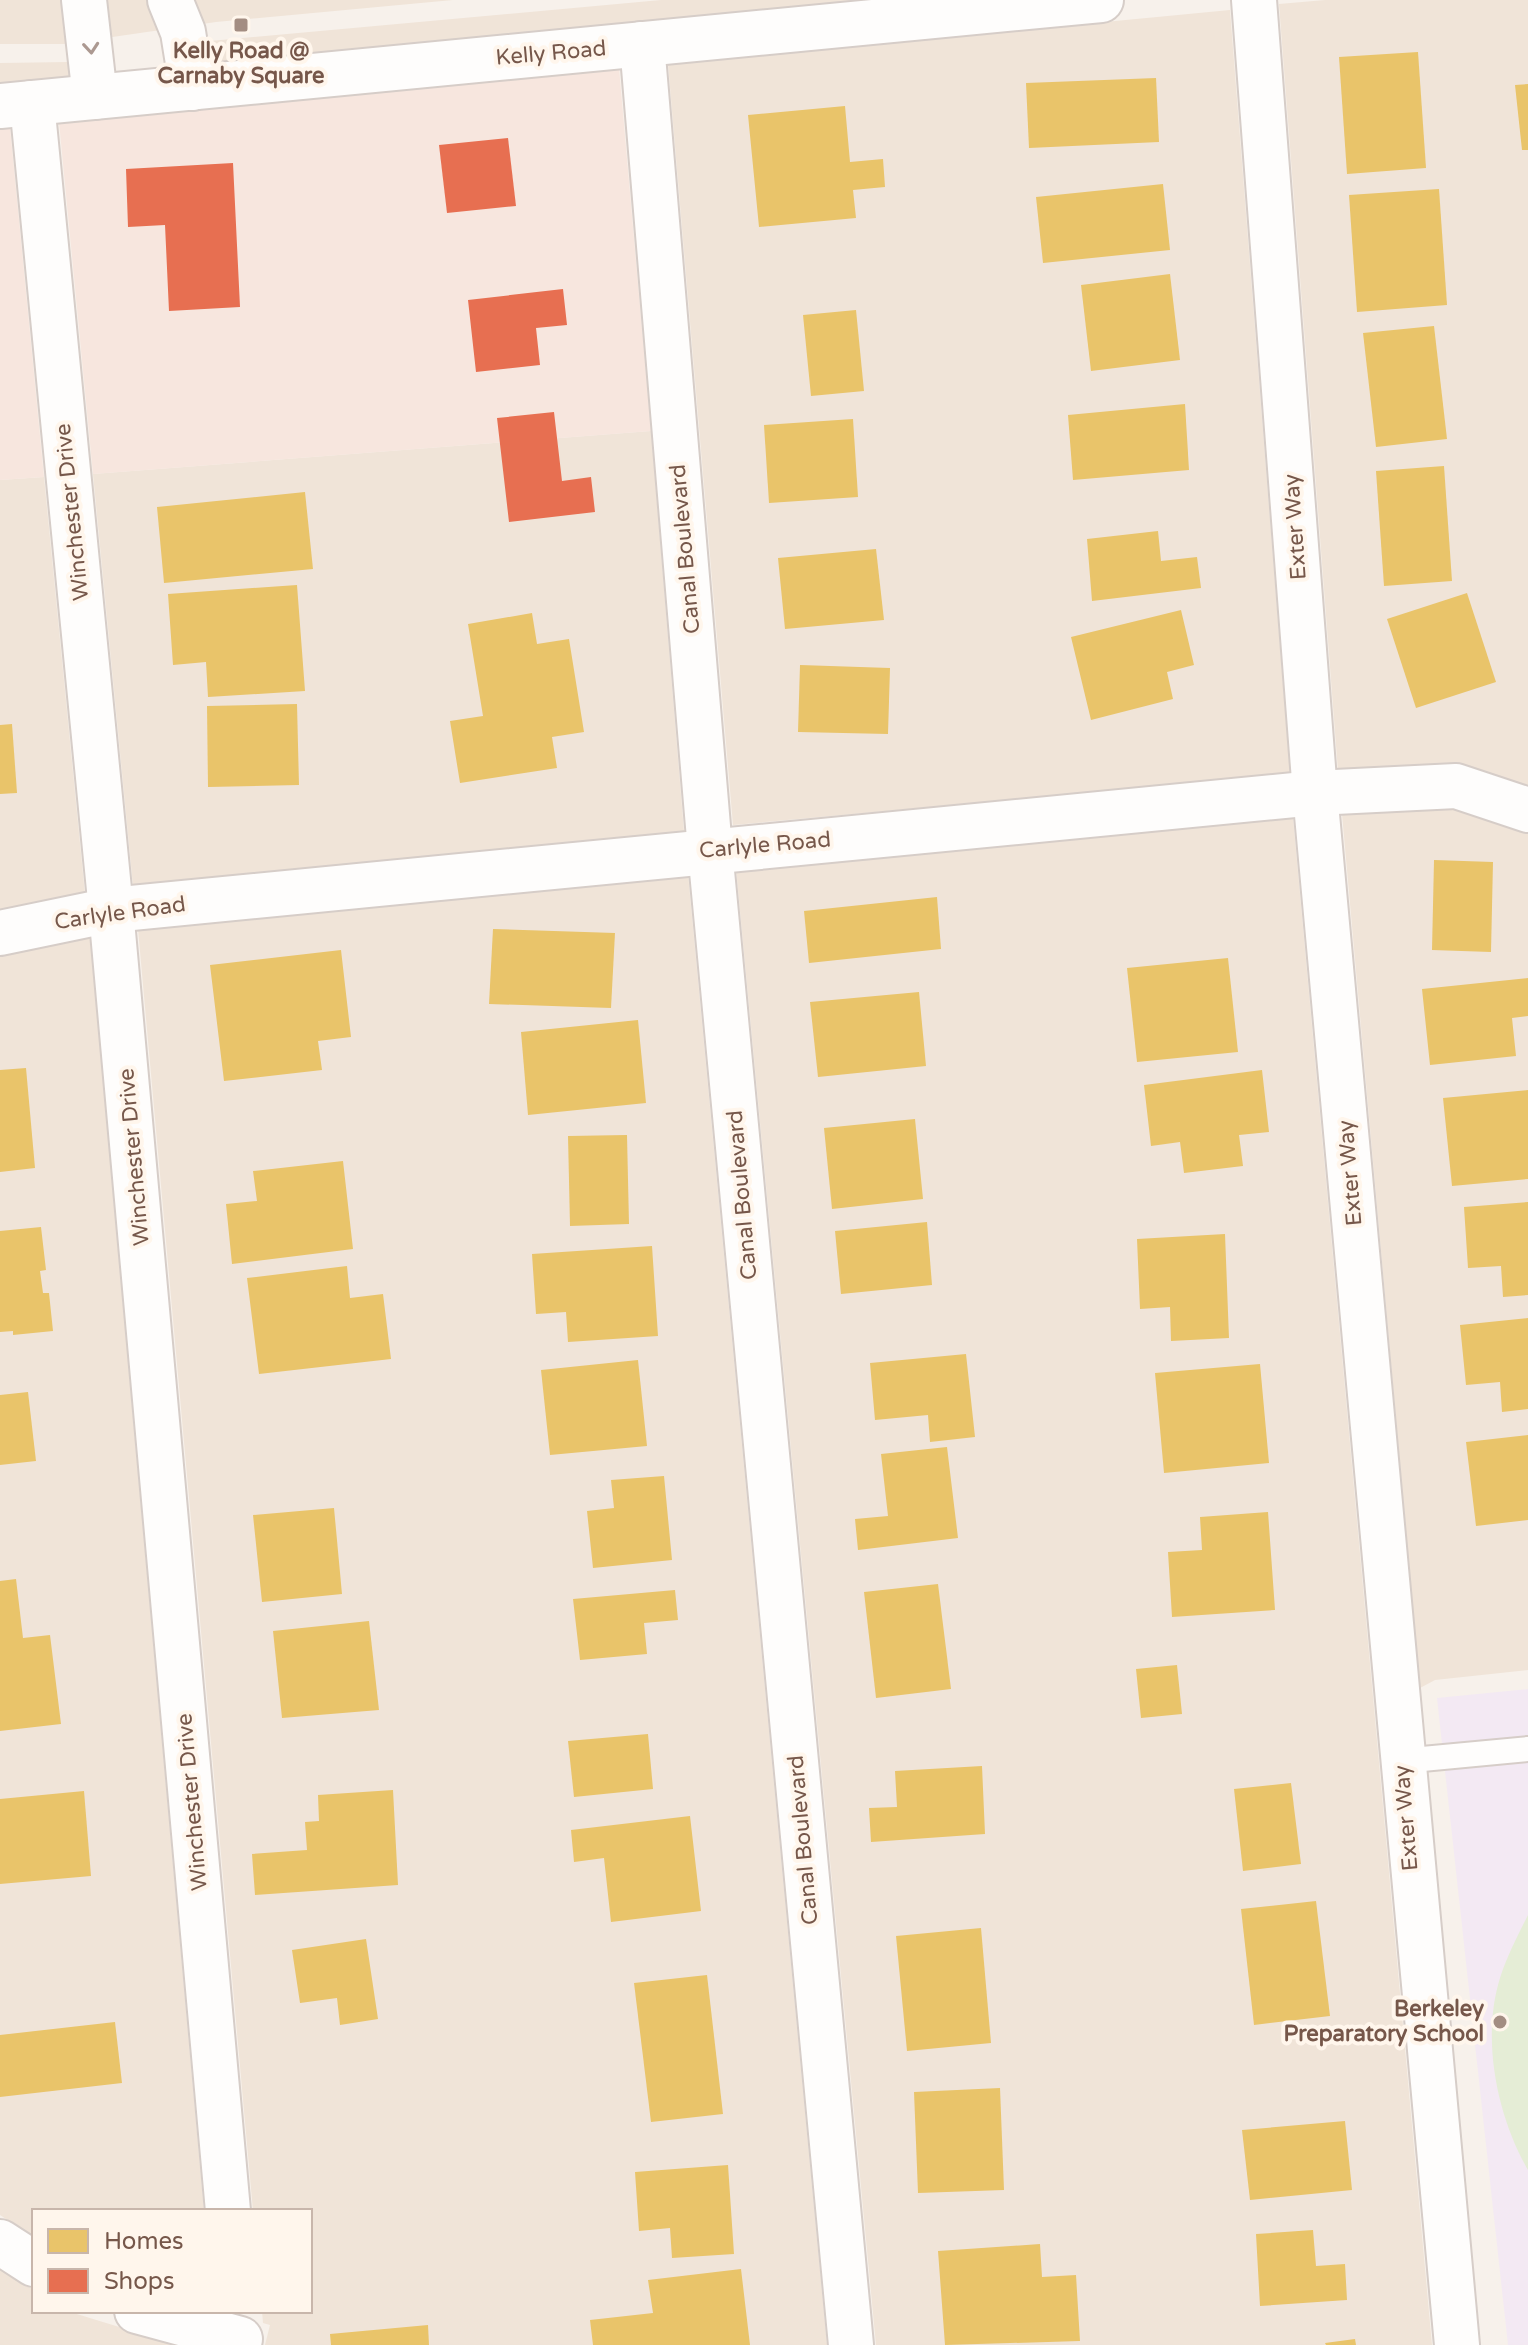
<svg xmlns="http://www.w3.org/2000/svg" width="1528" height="2345" viewBox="0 0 1528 2345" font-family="'Varela Round',sans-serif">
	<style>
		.residential { fill: #f0e4d8 }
		.commercial { fill: #f7e6de }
		.education { fill: #f3e9f3 }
		.green { fill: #e5edd6 }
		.homes { fill: #e9c46a }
		.shops { fill: #e76f51 }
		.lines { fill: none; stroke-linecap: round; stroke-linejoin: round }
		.service-casing { stroke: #d6cdc8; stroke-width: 28 }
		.minor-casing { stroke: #d6cdc8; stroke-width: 48 }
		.tertiary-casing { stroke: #d6cdc8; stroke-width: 48 }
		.service { stroke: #fefdfc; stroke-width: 24 }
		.minor { stroke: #fefdfc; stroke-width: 44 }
		.tertiary { stroke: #fefdfc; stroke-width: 44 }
		.oneway { stroke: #ac9991 }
		.poi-dot { fill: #a38d82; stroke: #fff6ec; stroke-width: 3 }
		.labels { text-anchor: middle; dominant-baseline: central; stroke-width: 8; stroke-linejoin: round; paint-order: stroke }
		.poi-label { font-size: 22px; font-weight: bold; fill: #76574a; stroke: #fff6ec }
		.street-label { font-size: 22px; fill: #76574a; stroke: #fff6ec }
	</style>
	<rect width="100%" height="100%" fill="#f7f1eb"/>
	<g class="residential">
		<path d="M 0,0 L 453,0 L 216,22 L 64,44 L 0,44 Z"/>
		<path d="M 661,0 L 876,0 L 213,64 L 210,41 Z"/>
		<path d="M 1325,0 L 1528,0 L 1528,787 L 1456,764 L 1338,771 L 1279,4 Z"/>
		<path d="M 1230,10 L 1290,774 L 733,825 L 668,64 Z"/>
		<path d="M 68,62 L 69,78 L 0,84 L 0,63 Z"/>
		<path d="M 651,431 L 684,831 L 133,886 L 93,474 Z"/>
		<path d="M 44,477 L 85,894 L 0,911 L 0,480 Z"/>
		<path d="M 1453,808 L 1528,834 L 1528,1670 L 1435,1680 L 1420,1688 L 1342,814 Z"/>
		<path d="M 1293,817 L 1432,2345 L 876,2345 L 736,869 Z"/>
		<path d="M 688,874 L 827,2345 L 265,2345 L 270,2325 L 263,2323 L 262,2311 L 310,2311 L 310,2211 L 253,2211 L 138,929 Z"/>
		<path d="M 90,937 L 204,2211 L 34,2211 L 34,2237 L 0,2215 L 0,955 Z"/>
		<path d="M 0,2269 L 34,2290 L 34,2311 L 67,2311 L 178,2345 L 0,2345 Z"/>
	</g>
	<g class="commercial">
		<path d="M 619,68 L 651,431 L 93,474 L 59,122 Z"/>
		<path d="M 10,127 L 44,477 L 0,480 L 0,128 Z"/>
	</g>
	<path class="education" d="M 1528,1689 L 1528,2345 L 1508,2345 L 1437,1698 Z"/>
	<path class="green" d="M 1528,1915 L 1528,1914 L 1528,2170 C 1497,2116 1481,2039 1500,1978 C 1507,1956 1518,1935 1528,1915 Z"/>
	<g class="homes">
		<path d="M 1418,52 L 1426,168 L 1347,174 L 1339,57 Z"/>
		<path d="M 1156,78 L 1159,142 L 1029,148 L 1026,83 Z"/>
		<path d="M 1528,84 L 1528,150 L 1522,150 L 1515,85 Z"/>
		<path d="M 845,106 L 850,162 L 883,159 L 885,187 L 853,190 L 856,218 L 759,227 L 748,115 Z"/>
		<path d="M 1163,184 L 1170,250 L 1043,263 L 1036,197 Z"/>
		<path d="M 1439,189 L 1447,305 L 1357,312 L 1349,195 Z"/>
		<path d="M 1170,274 L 1180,360 L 1091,371 L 1081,285 Z"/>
		<path d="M 856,310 L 864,391 L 811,396 L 803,315 Z"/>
		<path d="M 1434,326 L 1447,439 L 1376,447 L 1363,333 Z"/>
		<path d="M 1185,404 L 1189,470 L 1073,480 L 1068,415 Z"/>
		<path d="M 853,419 L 858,497 L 769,503 L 764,425 Z"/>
		<path d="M 1444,466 L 1452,581 L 1384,586 L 1376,471 Z"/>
		<path d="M 305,492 L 313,569 L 164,583 L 157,507 Z"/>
		<path d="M 1158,531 L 1161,561 L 1197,557 L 1201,588 L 1092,601 L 1087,539 Z"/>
		<path d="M 876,549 L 884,620 L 785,629 L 778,558 Z"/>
		<path d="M 297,585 L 305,691 L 208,697 L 206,662 L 173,665 L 168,594 Z"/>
		<path d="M 1467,593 L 1496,682 L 1416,708 L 1387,619 Z"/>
		<path d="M 1181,610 L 1194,665 L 1167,672 L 1173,699 L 1091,720 L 1071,637 Z"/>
		<path d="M 532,613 L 537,644 L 569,639 L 584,732 L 552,737 L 557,768 L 460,783 L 450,721 L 483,716 L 468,624 Z"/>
		<path d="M 800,665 L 890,668 L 888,734 L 798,732 Z"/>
		<path d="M 297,704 L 299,785 L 208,787 L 207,706 Z"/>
		<path d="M 12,724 L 17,793 L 0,794 L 0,725 Z"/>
		<path d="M 1434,860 L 1493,862 L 1491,952 L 1432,950 Z"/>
		<path d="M 937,897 L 941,949 L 809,963 L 804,911 Z"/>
		<path d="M 493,929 L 615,933 L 611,1008 L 489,1004 Z"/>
		<path d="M 341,950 L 351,1037 L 318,1041 L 322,1070 L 224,1081 L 210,965 Z"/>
		<path d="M 1228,958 L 1238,1052 L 1137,1062 L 1127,968 Z"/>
		<path d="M 1528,978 L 1528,1016 L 1512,1018 L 1516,1056 L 1430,1065 L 1422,989 Z"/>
		<path d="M 919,992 L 926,1066 L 818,1077 L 810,1002 Z"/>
		<path d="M 638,1020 L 646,1103 L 528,1115 L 521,1032 Z"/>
		<path d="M 26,1068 L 35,1168 L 0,1172 L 0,1070 Z"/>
		<path d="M 1262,1070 L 1269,1132 L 1239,1135 L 1243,1166 L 1184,1173 L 1180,1142 L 1151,1146 L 1144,1085 Z"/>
		<path d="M 1528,1090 L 1528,1179 L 1452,1186 L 1443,1098 Z"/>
		<path d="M 915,1119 L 923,1199 L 832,1209 L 824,1128 Z"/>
		<path d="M 627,1135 L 629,1224 L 570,1226 L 568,1136 Z"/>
		<path d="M 343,1161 L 353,1249 L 232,1264 L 226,1204 L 257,1201 L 253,1171 Z"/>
		<path d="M 1528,1202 L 1528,1295 L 1503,1297 L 1501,1266 L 1468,1268 L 1464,1207 Z"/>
		<path d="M 927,1222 L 932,1285 L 841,1294 L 835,1231 Z"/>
		<path d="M 41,1227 L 46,1270 L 40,1271 L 43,1293 L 49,1293 L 53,1331 L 13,1335 L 13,1331 L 0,1332 L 0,1231 Z"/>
		<path d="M 1225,1234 L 1229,1338 L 1171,1341 L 1170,1307 L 1140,1309 L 1137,1239 Z"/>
		<path d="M 652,1246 L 658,1336 L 568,1342 L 566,1312 L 536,1314 L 532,1254 Z"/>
		<path d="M 347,1266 L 350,1298 L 383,1294 L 391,1359 L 259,1374 L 247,1278 Z"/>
		<path d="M 1528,1318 L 1528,1409 L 1502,1412 L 1500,1382 L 1466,1385 L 1460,1325 Z"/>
		<path d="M 966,1354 L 975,1437 L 930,1442 L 928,1415 L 875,1420 L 870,1363 Z"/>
		<path d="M 638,1360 L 647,1446 L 550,1455 L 541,1370 Z"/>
		<path d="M 1260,1364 L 1269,1463 L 1164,1473 L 1155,1373 Z"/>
		<path d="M 28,1392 L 36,1461 L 0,1465 L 0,1395 Z"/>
		<path d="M 1528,1435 L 1528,1520 L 1476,1526 L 1466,1442 Z"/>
		<path d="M 947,1447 L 958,1538 L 858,1550 L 855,1519 L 888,1516 L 881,1454 Z"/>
		<path d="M 664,1476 L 672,1560 L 593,1568 L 587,1511 L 614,1508 L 611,1480 Z"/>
		<path d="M 334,1508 L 342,1594 L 262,1602 L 253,1515 Z"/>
		<path d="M 1268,1512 L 1275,1610 L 1172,1617 L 1168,1552 L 1202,1550 L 1200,1517 Z"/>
		<path d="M 16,1579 L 23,1638 L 50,1635 L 61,1724 L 0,1731 L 0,1581 Z"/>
		<path d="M 938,1584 L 951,1689 L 876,1698 L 864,1592 Z"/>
		<path d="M 675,1590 L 678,1620 L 644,1623 L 647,1654 L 580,1660 L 573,1599 Z"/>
		<path d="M 369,1621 L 379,1710 L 282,1718 L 273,1631 Z"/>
		<path d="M 1177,1665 L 1182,1714 L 1141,1718 L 1136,1669 Z"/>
		<path d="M 648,1734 L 653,1789 L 574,1797 L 568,1741 Z"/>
		<path d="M 982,1766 L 985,1834 L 871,1842 L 869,1808 L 897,1807 L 895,1771 Z"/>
		<path d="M 1291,1783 L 1301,1864 L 1243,1871 L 1234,1789 Z"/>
		<path d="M 393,1790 L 398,1885 L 255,1895 L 252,1854 L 307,1850 L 305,1822 L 319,1821 L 318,1795 Z"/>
		<path d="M 84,1791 L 91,1876 L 0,1884 L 0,1799 Z"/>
		<path d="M 690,1816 L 701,1911 L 611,1922 L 604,1858 L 574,1862 L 571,1830 Z"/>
		<path d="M 1316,1901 L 1330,2016 L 1254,2025 L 1241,1909 Z"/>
		<path d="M 981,1928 L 991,2043 L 907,2051 L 896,1936 Z"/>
		<path d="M 366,1939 L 378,2019 L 340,2025 L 337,1998 L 300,2003 L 292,1950 Z"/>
		<path d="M 707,1975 L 723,2114 L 651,2122 L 634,1983 Z"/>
		<path d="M 115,2022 L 122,2083 L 0,2097 L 0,2035 Z"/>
		<path d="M 1000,2088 L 1004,2190 L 918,2193 L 914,2092 Z"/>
		<path d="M 1345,2121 L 1352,2190 L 1250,2200 L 1242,2130 Z"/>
		<path d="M 728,2165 L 734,2254 L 672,2258 L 670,2228 L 639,2231 L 635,2172 Z"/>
		<path d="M 1313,2230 L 1316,2266 L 1345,2264 L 1347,2300 L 1260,2306 L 1256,2234 Z"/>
		<path d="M 1040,2244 L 1042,2277 L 1076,2275 L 1080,2341 L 945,2345 L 938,2251 Z"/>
		<path d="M 741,2269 L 750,2345 L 593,2345 L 590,2320 L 653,2313 L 648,2280 Z"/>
		<path d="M 428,2325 L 429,2345 L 331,2345 L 330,2334 Z"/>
		<path d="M 1355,2339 L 1356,2345 L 1326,2345 L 1325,2343 Z"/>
	</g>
	<g class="shops">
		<path d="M 508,138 L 516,206 L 447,213 L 439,145 Z"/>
		<path d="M 233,163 L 240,307 L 169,311 L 165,225 L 128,227 L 126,169 Z"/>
		<path d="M 563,289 L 567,325 L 536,328 L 540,365 L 476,372 L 468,300 Z"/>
		<path d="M 554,412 L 562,481 L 591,477 L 595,512 L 509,522 L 497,418 Z"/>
	</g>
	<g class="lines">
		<g class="service-casing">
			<path id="service" d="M 1401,1761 L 1528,1749"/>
		</g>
		<g class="minor-casing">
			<g id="minor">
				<path d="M 84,0 L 95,97"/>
				<path d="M 170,0 L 183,32 L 192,88"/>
				<path d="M 1254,0 L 1315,793 L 1457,2345"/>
				<path d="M 642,44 L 710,850 L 851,2345"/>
				<path d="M 32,103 L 111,910 L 228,2211"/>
				<path d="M 0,933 L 111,910 L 1315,793 L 1456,786 L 1528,810"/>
				<path d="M 0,2242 L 34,2264"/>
				<path d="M 137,2311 L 240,2339"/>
			</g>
		</g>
		<g class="tertiary-casing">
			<path id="tertiary" d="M 0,106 L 1101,0"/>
		</g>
		<use href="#service" class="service"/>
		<use href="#minor" class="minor"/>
		<use href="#tertiary" class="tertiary"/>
	</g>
	<defs><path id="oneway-chevron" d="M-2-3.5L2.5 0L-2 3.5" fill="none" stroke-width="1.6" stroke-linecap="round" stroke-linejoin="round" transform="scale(2)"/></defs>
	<use class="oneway" href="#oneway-chevron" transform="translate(91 48) rotate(85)"/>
	<g class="poi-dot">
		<rect x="233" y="17" width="16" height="16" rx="4"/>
		<circle cx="1500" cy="2022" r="8"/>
	</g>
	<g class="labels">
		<g class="poi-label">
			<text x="241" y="51">Kelly Road @<tspan x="241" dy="25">Carnaby Square</tspan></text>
			<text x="1484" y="2009" text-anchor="end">Berkeley<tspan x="1484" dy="25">Preparatory School</tspan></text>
		</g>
		<g class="street-label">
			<text transform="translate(551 53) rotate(-5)">Kelly Road</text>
			<text transform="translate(72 512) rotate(-96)">Winchester Drive</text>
			<text transform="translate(1295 527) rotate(-94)">Exter Way</text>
			<text transform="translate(685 549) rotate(-95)">Canal Boulevard</text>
			<text transform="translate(765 845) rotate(-5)">Carlyle Road</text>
			<text transform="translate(120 913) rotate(-8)">Carlyle Road</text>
			<text transform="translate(134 1157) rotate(-95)">Winchester Drive</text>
			<text transform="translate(1350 1173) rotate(-95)">Exter Way</text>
			<text transform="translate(742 1195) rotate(-95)">Canal Boulevard</text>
			<text transform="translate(192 1802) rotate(-95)">Winchester Drive</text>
			<text transform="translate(1406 1818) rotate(-95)">Exter Way</text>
			<text transform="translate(803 1840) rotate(-95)">Canal Boulevard</text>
		</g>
	</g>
	<rect x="32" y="2209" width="280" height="104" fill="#fff6ec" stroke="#c8b6ab" stroke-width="2"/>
	<rect x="48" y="2229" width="40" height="24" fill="#e9c46a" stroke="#c8b6ab" stroke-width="2"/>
	<text x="104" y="2249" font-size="24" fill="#76574a">Homes</text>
	<rect x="48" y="2269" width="40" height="24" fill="#e76f51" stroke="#c8b6ab" stroke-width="2"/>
	<text x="104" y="2289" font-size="24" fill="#76574a">Shops</text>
</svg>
